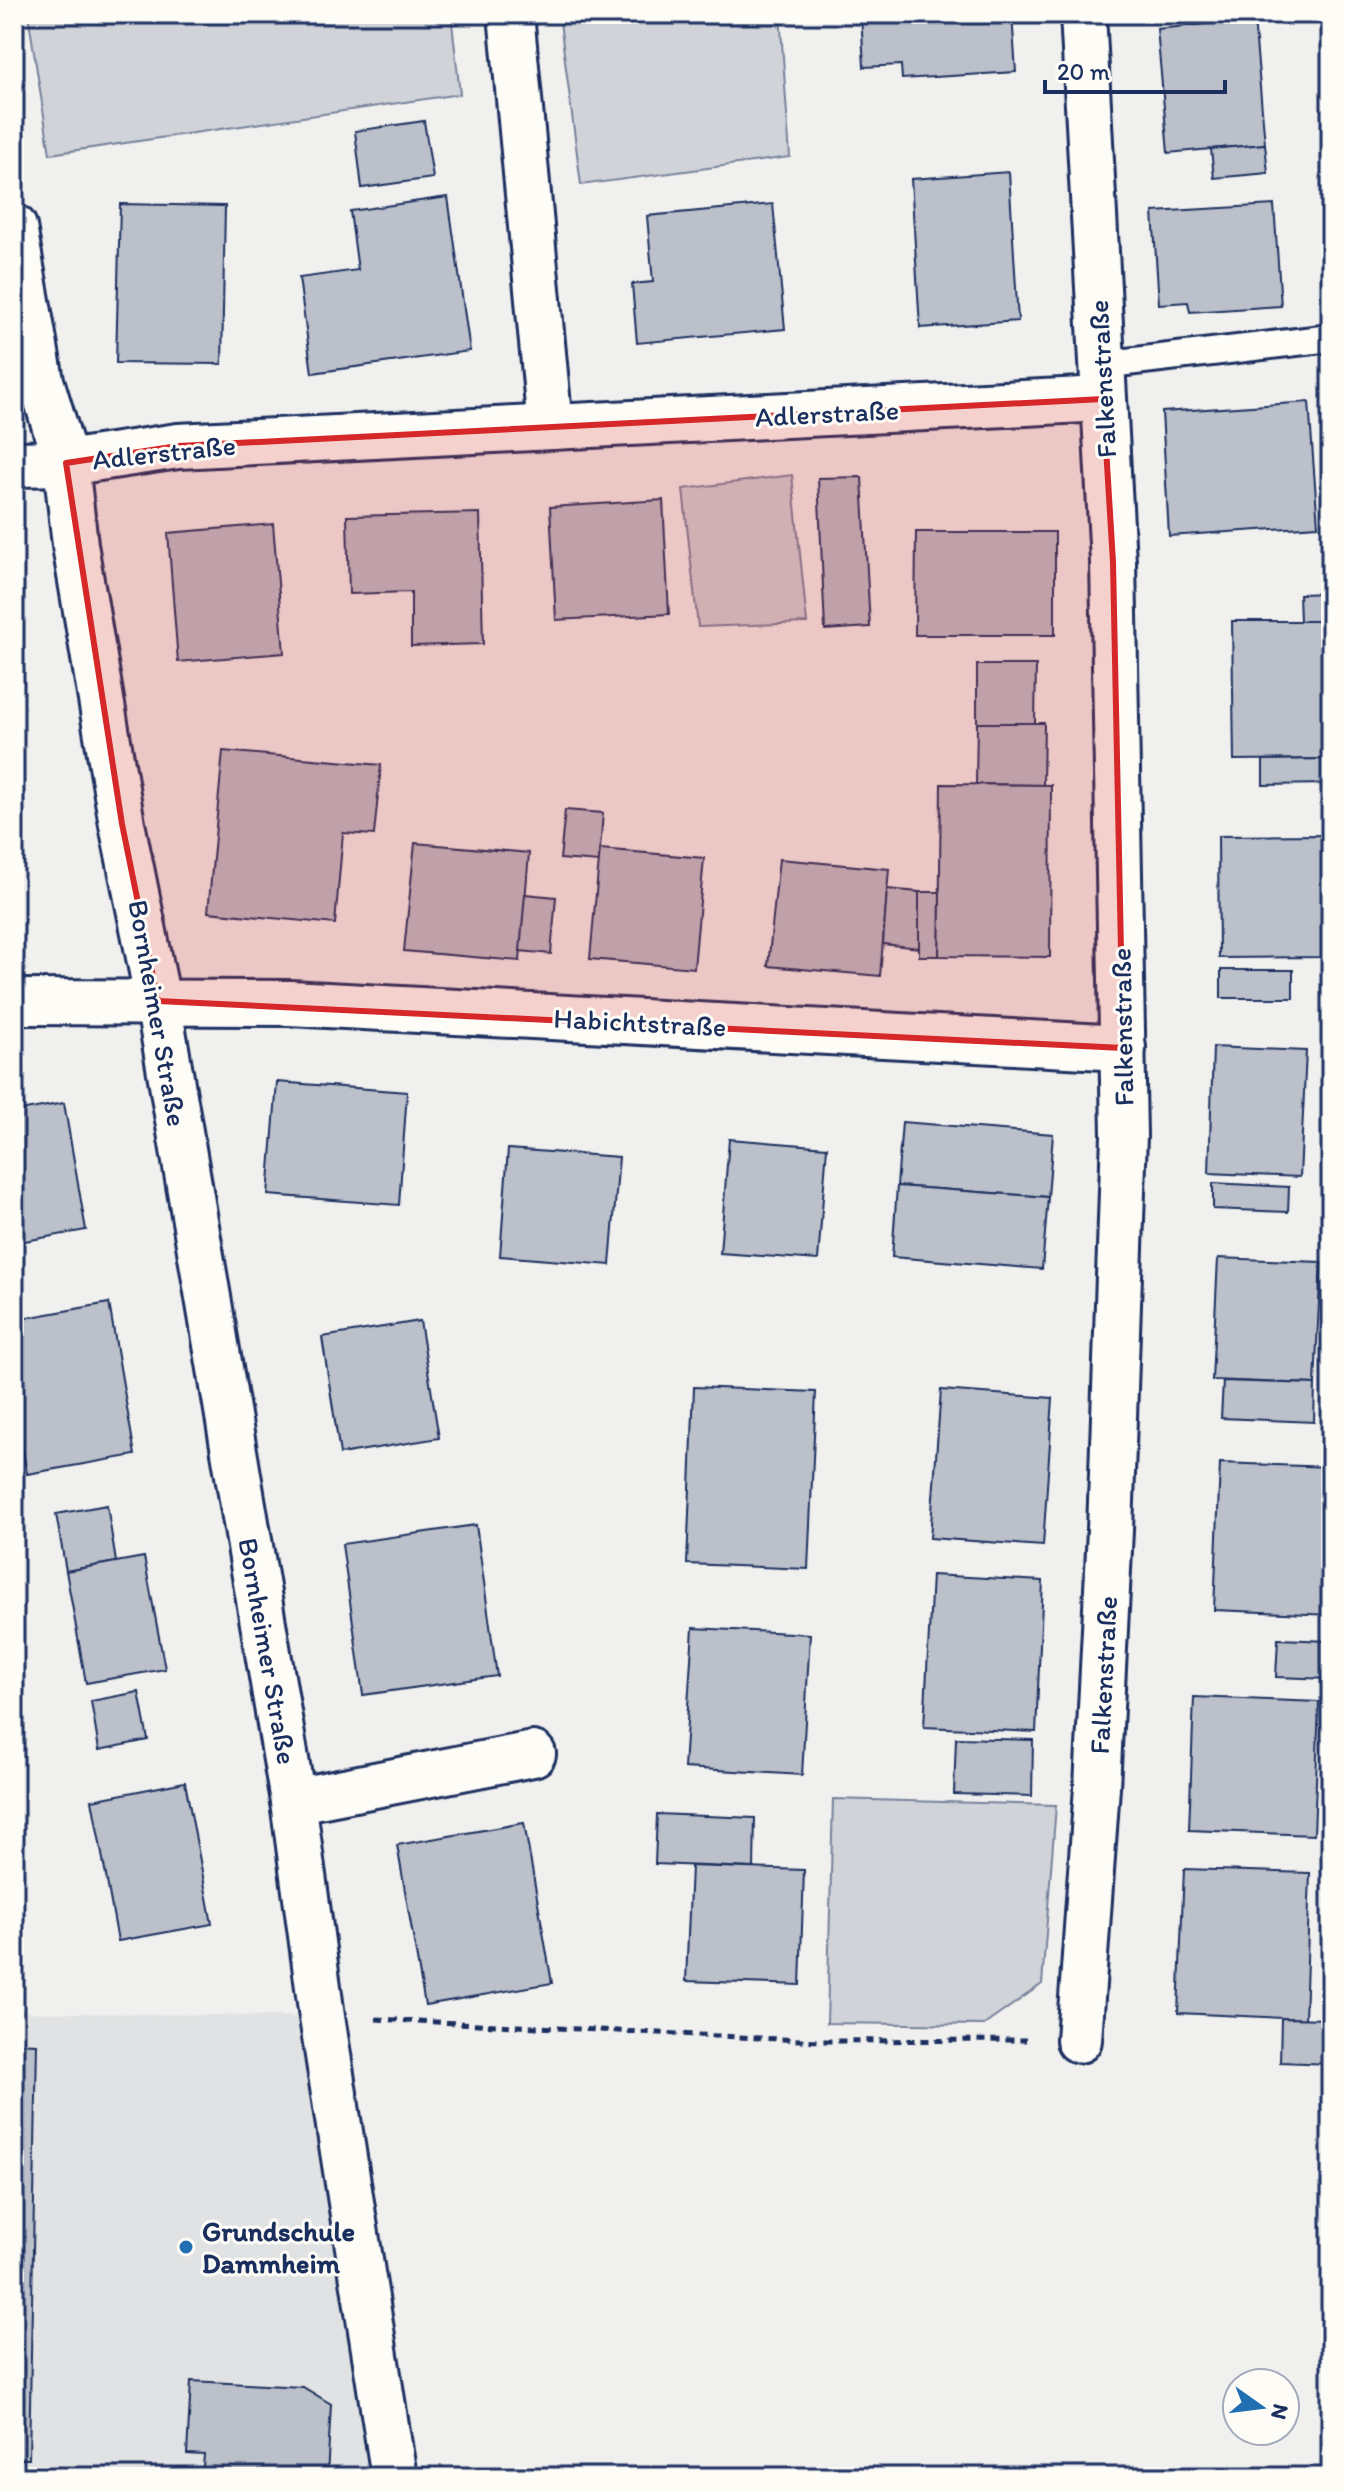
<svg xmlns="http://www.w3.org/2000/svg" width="1345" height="2491" viewBox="0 0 1345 2491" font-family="Itim,sans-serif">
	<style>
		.built { fill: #e0e2e3 }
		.green { fill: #d0d3d8; stroke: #76819b; stroke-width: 2 }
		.building { fill: #bbc0ca; stroke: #1b2f5e; stroke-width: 2 }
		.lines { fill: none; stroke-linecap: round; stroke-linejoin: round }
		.lane-casing { stroke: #1b2f5e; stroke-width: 32 }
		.street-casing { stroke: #1b2f5e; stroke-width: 50 }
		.path { stroke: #1b2f5e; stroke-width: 5; stroke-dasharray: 8 6; stroke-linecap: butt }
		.lane { stroke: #fdfcf7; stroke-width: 26 }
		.street { stroke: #fdfcf7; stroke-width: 44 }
		.marked { fill: #d62828; fill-opacity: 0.2; stroke: #d62828; stroke-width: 6; stroke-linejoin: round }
		.poi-dot { fill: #1f6fb2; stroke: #fdfcf7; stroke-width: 3 }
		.labels { text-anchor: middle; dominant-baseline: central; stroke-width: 6; stroke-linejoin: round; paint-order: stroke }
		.street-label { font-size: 28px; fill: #1b2f5e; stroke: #fdfcf7 }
		.poi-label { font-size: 28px; font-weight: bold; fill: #1b2f5e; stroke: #fdfcf7; text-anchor: start }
	</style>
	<rect width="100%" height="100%" fill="#f0f0ee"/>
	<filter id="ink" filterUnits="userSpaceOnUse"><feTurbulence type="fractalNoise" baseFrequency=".0125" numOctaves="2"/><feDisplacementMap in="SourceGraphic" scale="16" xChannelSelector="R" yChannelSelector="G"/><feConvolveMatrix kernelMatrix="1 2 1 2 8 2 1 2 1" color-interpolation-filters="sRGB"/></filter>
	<g filter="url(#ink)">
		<path class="built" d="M 14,2012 L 322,2017 L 394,2477 L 14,2477 Z"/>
		<g class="green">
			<path d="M 28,14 L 451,14 L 460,94 L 50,154 Z"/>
			<path d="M 559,14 L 780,14 L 790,157 L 581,185 Z"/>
			<path d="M 792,475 L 807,623 L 698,627 L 683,489 Z"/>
			<path d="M 833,1799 L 1056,1805 L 1042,1984 L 984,2025 L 827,2023 Z"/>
		</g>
		<g class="building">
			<path d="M 861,14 L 1012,14 L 1016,72 L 902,79 L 901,65 L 864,67 Z"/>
			<path d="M 1254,19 L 1265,144 L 1168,153 L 1157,29 Z"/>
			<path d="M 424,121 L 433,178 L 362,188 L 355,131 Z"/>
			<path d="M 1265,144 L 1268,173 L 1214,178 L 1211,149 Z"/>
			<path d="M 1009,172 L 1018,321 L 920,328 L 911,179 Z"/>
			<path d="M 448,197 L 470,351 L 312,373 L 299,278 L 358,270 L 350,211 Z"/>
			<path d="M 120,204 L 225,206 L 222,364 L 116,363 Z"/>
			<path d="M 773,204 L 785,329 L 637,343 L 632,284 L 653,282 L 647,216 Z"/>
			<path d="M 1274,205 L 1281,306 L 1190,312 L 1188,302 L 1159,304 L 1153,212 Z"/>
			<path d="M 1309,402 L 1318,526 L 1169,536 L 1162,412 Z"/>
			<path d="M 862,477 L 870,627 L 825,630 L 818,478 Z"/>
			<path d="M 663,500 L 669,614 L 556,620 L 550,507 Z"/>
			<path d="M 480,513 L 483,644 L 411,646 L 411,592 L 349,594 L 347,516 Z"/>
			<path d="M 273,524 L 284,653 L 178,662 L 168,533 Z"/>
			<path d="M 916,532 L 1055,532 L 1055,635 L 915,635 Z"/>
			<path d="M 1331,593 L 1331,621 L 1300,621 L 1299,594 Z"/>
			<path d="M 1232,621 L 1331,621 L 1331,759 L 1234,760 Z"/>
			<path d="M 977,665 L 1036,665 L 1035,723 L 977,723 Z"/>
			<path d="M 977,723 L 1044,723 L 1043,785 L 976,784 Z"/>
			<path d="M 223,751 L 381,765 L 374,835 L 343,833 L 335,924 L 208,912 Z"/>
			<path d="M 1331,759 L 1331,784 L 1263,785 L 1263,760 Z"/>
			<path d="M 941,784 L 1051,785 L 1050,957 L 939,956 Z"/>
			<path d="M 565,810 L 603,813 L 599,862 L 560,859 Z"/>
			<path d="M 1327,835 L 1327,957 L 1219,958 L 1218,836 Z"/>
			<path d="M 415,843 L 529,853 L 520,961 L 404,951 Z"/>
			<path d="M 600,849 L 704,858 L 694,968 L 590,959 Z"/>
			<path d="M 779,859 L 889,869 L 880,976 L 768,966 Z"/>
			<path d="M 887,889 L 919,892 L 919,948 L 883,944 Z"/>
			<path d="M 919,892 L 940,892 L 939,956 L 919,956 Z"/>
			<path d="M 525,894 L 556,897 L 551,954 L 520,951 Z"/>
			<rect x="1221" y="970" width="72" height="28"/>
			<path d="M 1213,1047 L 1306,1051 L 1300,1177 L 1209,1173 Z"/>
			<path d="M 277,1082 L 407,1092 L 399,1205 L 268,1195 Z"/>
			<path d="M 64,1103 L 86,1230 L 14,1243 L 14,1112 Z"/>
			<path d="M 902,1122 L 1053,1134 L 1048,1197 L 897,1186 Z"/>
			<path d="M 729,1139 L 827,1147 L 818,1260 L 720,1253 Z"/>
			<path d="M 508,1149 L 619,1157 L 610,1265 L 500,1256 Z"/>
			<path d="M 1213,1183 L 1289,1187 L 1288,1212 L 1213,1209 Z"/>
			<path d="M 897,1186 L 1048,1197 L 1042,1269 L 892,1257 Z"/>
			<path d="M 1218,1258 L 1321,1262 L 1315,1384 L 1212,1380 Z"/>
			<path d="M 109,1303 L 135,1455 L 27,1474 L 14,1399 L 14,1320 Z"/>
			<path d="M 420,1321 L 439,1438 L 340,1454 L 322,1337 Z"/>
			<path d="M 1223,1381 L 1315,1384 L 1314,1422 L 1221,1418 Z"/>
			<path d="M 694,1387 L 816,1392 L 808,1569 L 687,1564 Z"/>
			<path d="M 941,1390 L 1053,1398 L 1043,1546 L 930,1538 Z"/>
			<path d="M 1220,1463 L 1331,1467 L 1331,1615 L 1214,1610 Z"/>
			<path d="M 107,1505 L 116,1562 L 66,1571 L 56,1514 Z"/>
			<path d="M 476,1525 L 497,1676 L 363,1695 L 342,1544 Z"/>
			<path d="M 144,1557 L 165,1669 L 86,1683 L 66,1571 Z"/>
			<path d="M 932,1575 L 1043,1581 L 1036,1732 L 924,1727 Z"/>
			<path d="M 693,1628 L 810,1634 L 802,1775 L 684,1768 Z"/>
			<path d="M 1278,1639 L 1331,1641 L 1331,1679 L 1276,1677 Z"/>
			<path d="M 139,1692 L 148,1740 L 99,1750 L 91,1701 Z"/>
			<path d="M 1194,1697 L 1319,1702 L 1314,1835 L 1189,1830 Z"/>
			<path d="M 956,1738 L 1033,1740 L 1032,1796 L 954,1794 Z"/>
			<path d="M 185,1782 L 212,1924 L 118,1941 L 92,1800 Z"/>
			<path d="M 657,1814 L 755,1818 L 754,1868 L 655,1864 Z"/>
			<path d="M 524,1823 L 552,1983 L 425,2005 L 397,1845 Z"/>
			<path d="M 691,1866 L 804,1870 L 800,1985 L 686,1981 Z"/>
			<path d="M 1184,1869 L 1310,1873 L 1305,2019 L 1178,2013 Z"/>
			<path d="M 1281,2018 L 1331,2019 L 1331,2064 L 1280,2062 Z"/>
			<path d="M 14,2043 L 37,2044 L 29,2459 L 14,2459 Z"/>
			<path d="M 191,2381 L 303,2387 L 331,2404 L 327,2477 L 202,2477 L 204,2455 L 187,2454 Z"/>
		</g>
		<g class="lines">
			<g class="lane-casing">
				<path id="lane" d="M 1101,365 L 1331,338"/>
			</g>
			<g class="street-casing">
				<g id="street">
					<path d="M 511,14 L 550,427"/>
					<path d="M 14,227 L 41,381 L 66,463 L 75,545 L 122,824 L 158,1001 L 293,1801 L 322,2017 L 394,2477"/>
					<path d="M 14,464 L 66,463 L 178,446 L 1103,399"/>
					<path d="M 14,1002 L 290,1003 L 1123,1048"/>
					<path d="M 293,1801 L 533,1754"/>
					<path d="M 1079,2040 L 1097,1787 L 1110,1530 L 1124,1135 L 1113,562 L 1083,14"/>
				</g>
			</g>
			<g class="path">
				<path d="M 14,2012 L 28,2012"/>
				<path d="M 376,2019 L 820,2041 L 1026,2040"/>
			</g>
			<use href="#lane" class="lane"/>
			<use href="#street" class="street"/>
		</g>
	</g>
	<path class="marked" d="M 1103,399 L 1113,562 L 1123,1048 L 158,1001 L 122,824 L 66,463 L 178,446 Z"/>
	<circle class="poi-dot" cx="186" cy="2247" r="8"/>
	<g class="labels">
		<g class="street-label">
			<text transform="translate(1102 379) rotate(-93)">Falkenstraße</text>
			<text transform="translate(827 413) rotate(-3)">Adlerstraße</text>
			<text transform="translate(164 452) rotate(-6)">Adlerstraße</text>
			<text transform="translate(158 1013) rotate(80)">Bornheimer Straße</text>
			<text transform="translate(640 1022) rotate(3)">Habichtstraße</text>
			<text transform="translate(1122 1027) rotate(-91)">Falkenstraße</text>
			<text transform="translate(268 1651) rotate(80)">Bornheimer Straße</text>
			<text transform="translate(1103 1675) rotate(-87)">Falkenstraße</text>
		</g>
		<g class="poi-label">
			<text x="202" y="2231">Grundschule<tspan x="202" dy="32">Dammheim</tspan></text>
		</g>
	</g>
	<rect width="1345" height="2491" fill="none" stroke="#fdfcf7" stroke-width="48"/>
	<rect x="24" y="24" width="1297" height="2443" fill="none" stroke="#1b2f5e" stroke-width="3" filter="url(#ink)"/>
	<g transform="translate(1261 2407) rotate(104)"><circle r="38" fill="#fdfcf7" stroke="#a3aaba" stroke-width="2"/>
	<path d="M0-6L14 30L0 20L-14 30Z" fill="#1f6fb2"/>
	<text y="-12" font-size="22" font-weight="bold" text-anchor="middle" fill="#1b2f5e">N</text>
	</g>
	<path d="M1045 80v12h180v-12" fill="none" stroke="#1b2f5e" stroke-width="4"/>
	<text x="1057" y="80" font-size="24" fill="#1b2f5e" stroke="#fdfcf7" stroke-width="6" paint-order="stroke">20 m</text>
</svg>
